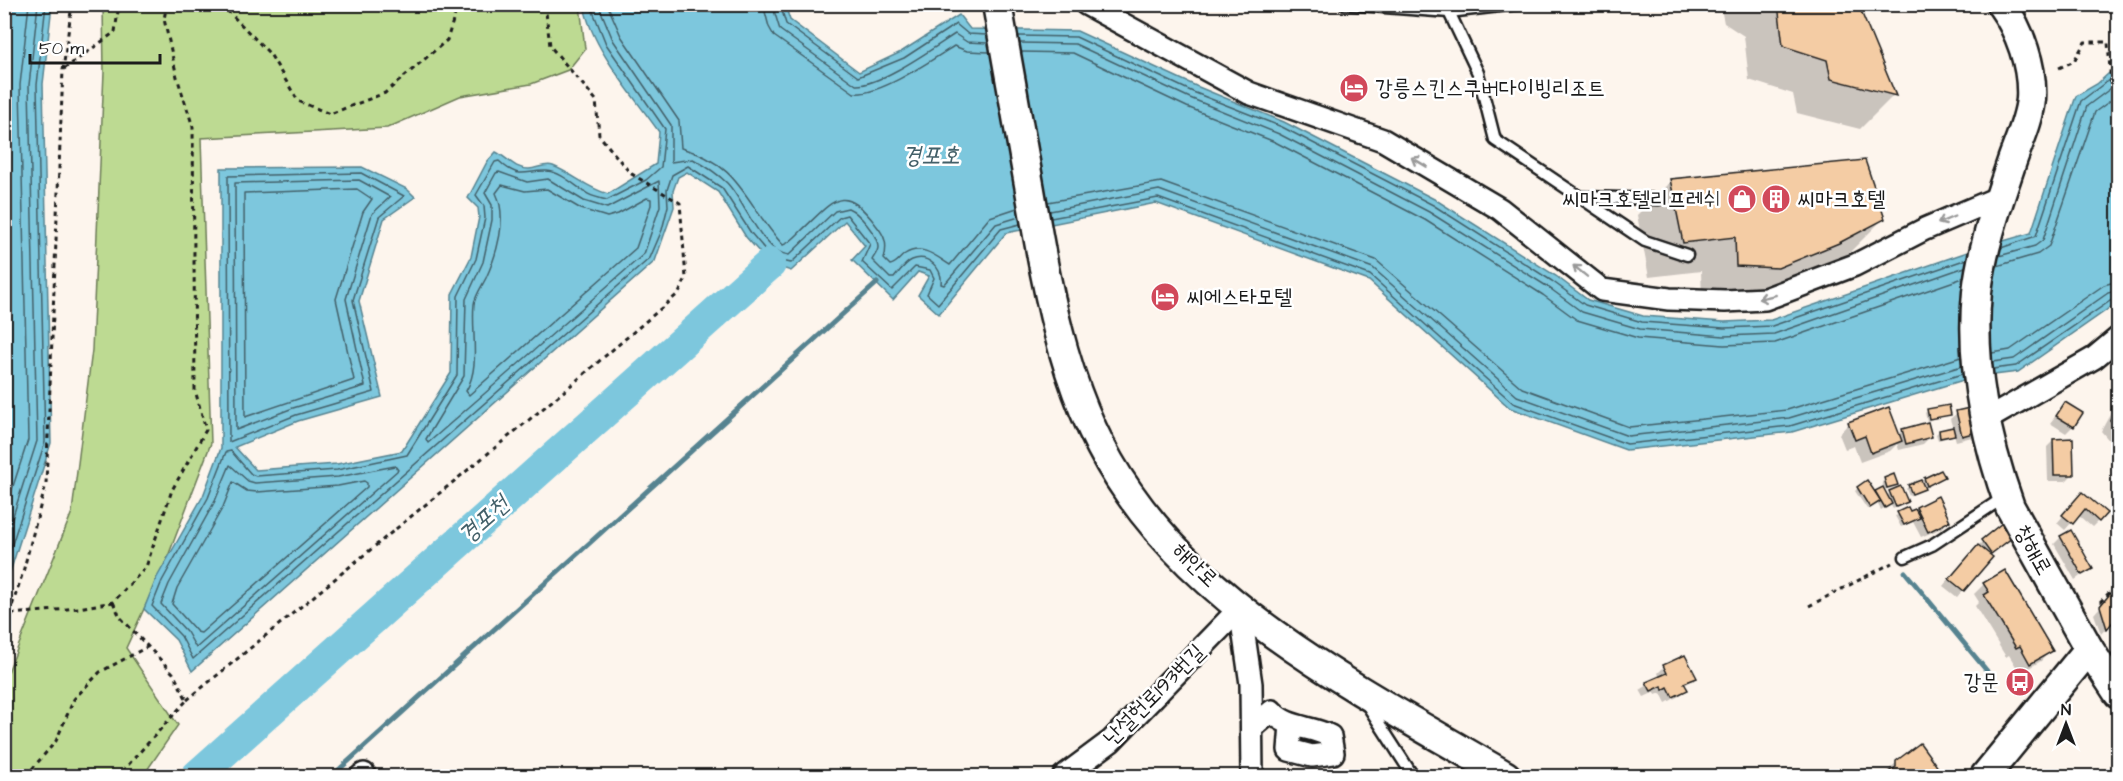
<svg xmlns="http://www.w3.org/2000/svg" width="2123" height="781" viewBox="0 0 2123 781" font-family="'Architects Daughter','Poor Story',sans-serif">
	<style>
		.green { fill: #bdda92; stroke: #6c7b57; stroke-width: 1.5 }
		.water { fill: #7dc7dd; stroke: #568390; stroke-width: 1.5 }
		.shadow { fill: #0003 }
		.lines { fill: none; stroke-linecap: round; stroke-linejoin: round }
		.shore { stroke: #436069; stroke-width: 1.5 }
		.stream { stroke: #568390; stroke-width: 5 }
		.river { stroke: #7dc7dd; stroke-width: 32 }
		.building { fill: #f4cca4; stroke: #1c1c1c; stroke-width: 1.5 }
		.lane-casing { stroke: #1c1c1c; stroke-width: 15 }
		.street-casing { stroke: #1c1c1c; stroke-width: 26 }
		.secondary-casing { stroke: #1c1c1c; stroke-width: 33 }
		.path { stroke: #1c1c1c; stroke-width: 3; stroke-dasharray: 4.5 4.5; stroke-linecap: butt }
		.lane { stroke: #fff; stroke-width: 10 }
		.street { stroke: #fff; stroke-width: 21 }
		.secondary { stroke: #fff; stroke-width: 28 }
		.oneway { stroke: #999 }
		.labels { text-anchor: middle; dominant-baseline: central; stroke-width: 5; stroke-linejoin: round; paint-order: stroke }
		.poi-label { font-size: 22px; fill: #1c1c1c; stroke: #fff; text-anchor: start }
		.street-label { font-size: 22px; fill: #1c1c1c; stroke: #fff }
		.water-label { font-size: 24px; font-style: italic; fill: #436069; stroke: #fff }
	</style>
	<rect width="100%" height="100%" fill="#fdf5ed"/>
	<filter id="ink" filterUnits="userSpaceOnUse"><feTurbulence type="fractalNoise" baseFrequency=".0167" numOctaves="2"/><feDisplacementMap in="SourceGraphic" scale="12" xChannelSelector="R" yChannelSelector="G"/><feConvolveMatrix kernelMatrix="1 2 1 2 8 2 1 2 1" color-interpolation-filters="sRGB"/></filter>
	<g filter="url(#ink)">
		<path class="green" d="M 103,5 L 580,5 L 585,49 L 568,70 L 531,84 L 460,96 L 387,128 L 201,138 L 211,443 L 167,559 L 126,648 L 178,725 L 143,776 L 5,776 L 4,682 L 72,512 L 92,350 L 104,72 Z"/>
		<g class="water">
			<path d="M 5,4 L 52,5 L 43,84 L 51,443 L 5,588 Z"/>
			<path d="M 584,5 L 785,5 L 790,20 L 859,72 L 901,52 L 959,15 L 970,29 L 1077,31 L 1196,86 L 1284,122 L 1436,200 L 1556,276 L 1588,300 L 1643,316 L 1724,322 L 1771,320 L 1976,249 L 2031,233 L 2076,96 L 2097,84 L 2118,65 L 2118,302 L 2018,372 L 1970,378 L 1792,432 L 1626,450 L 1510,408 L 1369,281 L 1156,203 L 1006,233 L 939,314 L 918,295 L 929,276 L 918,272 L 893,300 L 852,260 L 865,246 L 845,221 L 791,271 L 770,264 L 746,237 L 718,192 L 687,172 L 678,177 L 673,191 L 674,207 L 655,261 L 192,671 L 176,640 L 144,609 L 156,579 L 203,496 L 221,448 L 221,168 L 362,167 L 407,189 L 415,197 L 384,219 L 359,301 L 382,397 L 298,421 L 235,447 L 256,470 L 337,464 L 402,451 L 451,373 L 452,294 L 471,257 L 479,217 L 478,208 L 468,198 L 487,162 L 496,152 C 508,158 514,169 529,169 C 537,169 545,163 553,166 C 573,174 587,188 608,194 L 656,164 L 659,132 C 634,96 591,48 584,5 Z"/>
		</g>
		<g class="shadow">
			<path d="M 1720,4 L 1856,4 L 1894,95 L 1860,129 L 1797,113 L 1793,94 L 1749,80 L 1744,36 L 1724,23 Z"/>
			<path d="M 1671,181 L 1883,219 L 1849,253 L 1803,277 L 1742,301 L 1702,300 L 1701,271 L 1649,277 L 1637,215 Z"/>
			<path d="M 2118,400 L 2118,439 L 2112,444 L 2101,431 Z"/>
			<path d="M 2065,404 L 2073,426 L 2066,433 L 2050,423 Z"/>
			<path d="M 1928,410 L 1949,414 L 1927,421 L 1925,413 Z"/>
			<path d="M 1957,413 L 1979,431 L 1972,437 L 1956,441 L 1954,434 L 1950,437 L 1938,440 L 1936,434 L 1939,431 L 1953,429 L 1950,419 Z"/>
			<path d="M 1849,423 L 1898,435 L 1902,431 L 1927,424 L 1930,437 L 1923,444 L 1899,450 L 1897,444 L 1890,451 L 1860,462 L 1854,446 L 1845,449 L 1839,434 Z"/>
			<path d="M 2054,440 L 2073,474 L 2066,481 L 2048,481 L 2047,447 Z"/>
			<path d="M 2118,452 L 2118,471 L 2113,463 Z"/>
			<path d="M 1940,472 L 1943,477 L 1940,480 L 1909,496 L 1906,489 L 1909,486 Z"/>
			<path d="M 1885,479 L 1896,484 L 1884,490 L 1886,496 L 1900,488 L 1906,502 L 1893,509 L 1890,504 L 1881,510 L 1877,503 L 1867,509 L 1855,491 L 1858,488 L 1874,494 L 1884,489 L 1882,482 Z"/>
			<path d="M 2082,494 L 2098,521 L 2092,527 L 2078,515 L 2065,530 L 2057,523 Z"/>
			<path d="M 1917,508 L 1948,521 L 1942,528 L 1921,537 L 1913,522 L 1901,527 L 1895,516 Z"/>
			<path d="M 2002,526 L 2011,537 L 1989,556 L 1991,558 L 1957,597 L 1943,586 L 1975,548 Z"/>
			<path d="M 2061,537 L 2091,568 L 2075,580 L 2054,544 Z"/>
			<path d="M 1984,584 L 2051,650 L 2041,661 L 2020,673 L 2009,655 L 2006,657 L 1975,606 L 1979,602 L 1974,594 Z"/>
			<path d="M 2114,591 L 2118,594 L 2118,614 L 2101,634 L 2094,614 Z"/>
			<path d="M 1664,667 L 1695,677 L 1684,686 L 1686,690 L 1679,696 L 1666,703 L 1661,693 L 1656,695 L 1655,692 L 1644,697 L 1640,690 L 1660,678 L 1658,673 Z"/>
			<path d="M 2118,724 L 2118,735 L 2114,729 Z"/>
			<path d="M 1919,746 L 1942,776 L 1886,776 L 1886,772 L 1897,762 Z"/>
		</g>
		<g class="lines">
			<g class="shore">
				<path d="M 590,4 L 606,44 L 665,129 L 661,167 L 646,180 L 607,200 C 600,198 591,197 585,192 C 574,185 561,172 547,171 C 525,170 520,181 499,161 L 495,162 L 476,195 L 484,206 L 485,218 L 476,259 L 458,296 L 457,375 L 407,455 L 337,470 L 256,476 L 251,474 L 231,451 L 226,452 L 208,498 L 162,581 L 152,606 L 181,636 L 193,659 L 650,258 L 662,230 L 668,206 L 667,190 L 672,175 L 688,166 L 722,188 L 751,233 L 773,259 L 791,263 L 840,217 L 847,215 L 870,244 L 862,262 L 892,290 L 915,267 L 930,270 L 934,278 L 927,294 L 938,304 L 1001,229 L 1020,224"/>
				<path d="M 598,4 L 613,40 L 671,125 L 671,162 L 693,159 C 704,165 718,174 727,183 C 744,200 762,253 789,255 L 835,211 L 848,208 C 858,212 878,235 878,247 C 878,252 874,256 872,260 L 890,278 L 894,278 C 899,272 905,263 912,260 C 928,253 943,269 941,284 L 944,285 L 996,224 L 1019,217"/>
				<path d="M 607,4 L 621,36 L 679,121 L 681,148 C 741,164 745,204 783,245 C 790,243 796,236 801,231 C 833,201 843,181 876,225 C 885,236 888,244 884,259 L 890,265 C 897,264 899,258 905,254 C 922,243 937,257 950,265 L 990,217 L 1017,208"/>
				<path d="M 763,4 L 769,27 L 774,36 L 854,93 C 879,96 932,60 954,46 L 967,51 L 989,52"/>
				<path d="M 772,4 L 780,30 L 856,85 C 880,86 933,48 955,34 L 967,42 L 988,43"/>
				<path d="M 780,4 L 786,24 L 858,77 L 904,58 L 956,24 L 968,34 L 987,35"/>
				<path d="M 1019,36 L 1076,37 L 1193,92 L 1282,127 L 1433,205 L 1552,281 L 1585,305 L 1642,322 L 1724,328 L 1772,326 L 1967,259"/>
				<path d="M 1020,43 L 1075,44 L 1190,98 L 1279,134 L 1429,212 L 1548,287 L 1582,312 L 1640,329 L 1724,336 L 1774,334 L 1965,267"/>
				<path d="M 1022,52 L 1073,53 L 1187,107 L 1275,142 L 1425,220 L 1543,295 L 1577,320 L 1638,338 L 1724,345 L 1775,343 L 1963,278"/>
				<path d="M 499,172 L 527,182 L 548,179 L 584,201 L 607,208 L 659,181 L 660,206 L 644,254 L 428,443 L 426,439 L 464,376 L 466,299 L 483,262 L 492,220 L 492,205 L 485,193 L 496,173 Z"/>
				<path d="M 361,173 L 404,196 L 379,217 L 353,300 L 374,392 L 296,415 L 229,442 L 228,176 Z"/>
				<path d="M 359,180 L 390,197 L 372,214 L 346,299 L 365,386 L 293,408 L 236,430 L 235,183 Z"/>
				<path d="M 502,185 L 525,191 L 547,189 L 581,209 L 607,217 L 618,214 L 647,198 L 651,199 L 651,205 L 636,248 L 469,395 L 466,391 C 481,366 471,332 474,304 C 475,296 482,286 486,278 C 497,254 508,218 496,193 Z"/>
				<path d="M 357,189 L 372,199 L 363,212 L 336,299 L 354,380 L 245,417 L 244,193 Z"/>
				<path d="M 1048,202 L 1161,182 L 1376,260 L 1522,388 L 1629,427 L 1787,410 L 1961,357"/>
				<path d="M 1050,211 L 1159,190 L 1373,268 L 1517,396 L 1628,436 L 1789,418 L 1962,366"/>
				<path d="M 1051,218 L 1158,198 L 1370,275 L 1513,403 L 1627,444 L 1790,426 L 1962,374"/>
				<path d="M 2001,248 L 2036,236 L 2081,101 L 2118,73"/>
				<path d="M 1999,256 L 2035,246 L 2043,240 L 2087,106 L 2118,83"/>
				<path d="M 1997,266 L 2038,254 L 2049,246 L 2095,112 L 2118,95"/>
				<path d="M 1992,353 L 2010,350 L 2104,285 L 2118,281"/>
				<path d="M 1993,362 L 2014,359 L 2108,293 L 2118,290"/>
				<path d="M 1993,369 L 2016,366 L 2113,299 L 2118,298"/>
				<path d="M 230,465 L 248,481 L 255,483 L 338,477 L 395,466 L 398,470 L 196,648 L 187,632 L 161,604 L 169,584 L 215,501 Z"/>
				<path d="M 364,481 L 367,483 L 367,487 L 201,633 L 197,632 L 172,604 L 177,588 L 223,507 L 233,482 L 247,491 L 257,492 L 338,486 Z"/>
				<path d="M 4,514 L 28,440 L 20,85 L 29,4"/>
				<path d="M 4,544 L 37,441 L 29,85 L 38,4"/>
				<path d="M 4,569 L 45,442 L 37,85 L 46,4"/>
			</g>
			<g class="stream">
				<path d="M 1905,572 L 1987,671"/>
				<path d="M 332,776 L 877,283"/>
			</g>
			<path class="river" d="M 197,776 L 770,264"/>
		</g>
		<g class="building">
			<path d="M 1778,4 L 1858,4 L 1896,96 L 1831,79 L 1827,60 L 1783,46 Z"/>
			<path d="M 1865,160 L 1885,219 L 1839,243 L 1778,268 L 1736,266 L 1735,237 L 1683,243 L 1670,179 Z"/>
			<path d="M 2065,402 L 2083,413 L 2074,427 L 2056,416 Z"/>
			<path d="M 2118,403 L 2118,430 L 2110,420 Z"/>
			<path d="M 1949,405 L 1951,415 L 1929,419 L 1927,409 Z"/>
			<path d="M 1889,407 L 1902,441 L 1871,453 L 1865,436 L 1855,440 L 1848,422 Z"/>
			<path d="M 1974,407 L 1980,431 L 1962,436 L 1956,411 Z"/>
			<path d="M 1928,422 L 1932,437 L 1906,444 L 1902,429 Z"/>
			<path d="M 1953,427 L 1955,435 L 1940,438 L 1939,430 Z"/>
			<path d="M 2073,438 L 2074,475 L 2054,475 L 2053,439 Z"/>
			<path d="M 1941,470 L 1945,477 L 1927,486 L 1924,478 Z"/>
			<path d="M 1894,474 L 1898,485 L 1887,488 L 1884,478 Z"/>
			<path d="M 1867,480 L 1881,501 L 1870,508 L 1857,487 Z"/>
			<path d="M 1921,480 L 1925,489 L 1912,494 L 1908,485 Z"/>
			<path d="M 1901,486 L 1908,502 L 1896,507 L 1889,491 Z"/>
			<path d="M 1883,487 L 1892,504 L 1885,508 L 1875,491 Z"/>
			<path d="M 2082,492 L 2107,513 L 2099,522 L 2085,509 L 2073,524 L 2062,515 Z"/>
			<path d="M 1938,496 L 1950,521 L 1928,532 L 1916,507 Z"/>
			<path d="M 1908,507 L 1910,511 L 1915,509 L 1920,518 L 1904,525 L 1897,512 Z"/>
			<path d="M 2002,523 L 2013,537 L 1991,554 L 1981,540 Z"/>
			<path d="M 2071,530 L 2093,569 L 2082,575 L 2060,536 Z"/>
			<path d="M 1978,545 L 1993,557 L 1964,591 L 1949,579 Z"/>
			<path d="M 2005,570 L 2053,651 L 2030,664 L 2020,646 L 2016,648 L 1984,595 L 1989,592 L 1983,583 Z"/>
			<path d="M 2114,589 L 2118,592 L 2118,616 L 2107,629 L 2100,606 Z"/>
			<path d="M 1685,655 L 1697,678 L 1684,683 L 1688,690 L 1673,697 L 1668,687 L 1663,690 L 1662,686 L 1651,691 L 1646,682 L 1667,673 L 1663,665 Z"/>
			<path d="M 1920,743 L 1944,776 L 1889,776 L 1890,771 L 1896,767 L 1896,761 Z"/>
		</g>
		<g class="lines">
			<g class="lane-casing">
				<g id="lane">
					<path d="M 1345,4 L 1449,12 L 1517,4"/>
					<path d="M 1449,12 L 1478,73 L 1495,140 L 1645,241 L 1687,255"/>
					<path d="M 1583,197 L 1659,199"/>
					<path d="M 1905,557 L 1932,545 L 2006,496"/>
					<path d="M 1368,706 L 1413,776"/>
				</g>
			</g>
			<g class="street-casing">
				<g id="street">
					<path d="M 1086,4 L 1249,93 L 1383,140 L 1500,209 L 1602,290 L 1669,299 L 1725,301 L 1765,299 L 1855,265 L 1925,229 L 2000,197"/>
					<path d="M 1986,420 L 2094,358 L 2118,338"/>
					<path d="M 1240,608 L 1251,684 L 1252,776"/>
					<path d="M 1253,727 L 1272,711 C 1285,728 1311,726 1330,736 L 1333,753 L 1312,756 L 1289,750 L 1291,724"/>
					<path d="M 361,776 L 364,774 L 365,776"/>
					<path d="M 1064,776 L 1111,741 L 1240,608"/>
				</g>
			</g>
			<g class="secondary-casing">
				<g id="secondary">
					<path d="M 997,4 C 1008,66 1019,128 1030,190 C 1048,294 1066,405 1129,493 C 1217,620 1376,699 1506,776"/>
					<path d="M 2001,4 C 2020,30 2033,67 2031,99 C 2029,121 2018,143 2011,164 C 1997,206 1982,248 1977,292 C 1970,363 1986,440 2010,507 L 2089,649 L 2118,693"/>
					<path d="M 1985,776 L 2089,649"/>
				</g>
			</g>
			<g class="path">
				<path d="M 221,4 L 270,54 L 298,101 L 330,114 L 385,93 L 447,40 L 456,11 L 474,4"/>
				<path d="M 2059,68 L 2074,61 L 2085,42 L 2108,42 L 2111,85 L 2118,95"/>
				<path d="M 64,69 L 115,32 L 119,4"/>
				<path d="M 113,602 L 120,617 L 173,673 L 187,700 L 118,776"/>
				<path d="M 2100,602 L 2118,584"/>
				<path d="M 1809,606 L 1892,563"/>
				<path d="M 11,614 L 79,608 L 113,602 L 146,567 L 172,490 L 206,430 L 195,390 L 193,127 L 177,77 L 164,19 L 167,4"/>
				<path d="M 4,631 L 23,572 L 46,484 L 63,70 L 72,4"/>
				<path d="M 187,700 L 563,392 L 679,293 L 686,278 L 680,203 L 630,173 L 599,135 L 596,100 L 550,46 L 545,4"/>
				<path d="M 26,776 L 56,741 L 74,699 L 100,672 L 147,647"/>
			</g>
			<use href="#lane" class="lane"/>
			<use href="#street" class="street"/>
			<use href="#secondary" class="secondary"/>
		</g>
		<defs><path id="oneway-shaft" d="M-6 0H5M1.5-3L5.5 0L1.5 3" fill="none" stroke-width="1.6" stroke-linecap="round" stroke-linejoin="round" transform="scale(1.5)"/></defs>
		<g class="oneway">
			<use href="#oneway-shaft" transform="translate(1419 162) rotate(-149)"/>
			<use href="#oneway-shaft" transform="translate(1946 220) rotate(157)"/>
			<use href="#oneway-shaft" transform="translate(1580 271) rotate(-141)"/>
			<use href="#oneway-shaft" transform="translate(1767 297) rotate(167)"/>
		</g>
	</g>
	<defs>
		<g id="hotel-disc" transform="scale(1.5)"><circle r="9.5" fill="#d1495b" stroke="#fff"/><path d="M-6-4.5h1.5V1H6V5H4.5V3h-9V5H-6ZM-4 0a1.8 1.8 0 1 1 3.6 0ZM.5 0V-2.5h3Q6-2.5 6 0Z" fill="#fff"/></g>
		<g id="shop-disc" transform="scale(1.5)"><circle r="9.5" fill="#d1495b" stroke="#fff"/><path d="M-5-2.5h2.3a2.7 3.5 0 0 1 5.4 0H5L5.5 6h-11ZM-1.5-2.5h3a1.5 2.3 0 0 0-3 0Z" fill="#fff"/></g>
		<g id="building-disc" transform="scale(1.5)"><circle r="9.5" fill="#d1495b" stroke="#fff"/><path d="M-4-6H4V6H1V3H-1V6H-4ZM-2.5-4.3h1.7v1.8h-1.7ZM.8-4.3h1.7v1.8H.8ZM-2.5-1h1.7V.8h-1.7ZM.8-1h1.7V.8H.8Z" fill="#fff"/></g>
		<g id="bus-disc" transform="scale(1.5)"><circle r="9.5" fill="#d1495b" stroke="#fff"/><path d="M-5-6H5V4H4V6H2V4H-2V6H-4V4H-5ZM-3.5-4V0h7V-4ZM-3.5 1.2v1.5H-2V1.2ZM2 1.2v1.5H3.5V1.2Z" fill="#fff"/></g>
	</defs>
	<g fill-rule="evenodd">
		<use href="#hotel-disc" x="1354" y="88"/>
		<use href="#shop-disc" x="1742" y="199"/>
		<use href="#building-disc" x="1776" y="199"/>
		<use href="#hotel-disc" x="1165" y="297"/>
		<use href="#bus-disc" x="2020" y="682"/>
	</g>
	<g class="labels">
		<g class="poi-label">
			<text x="1375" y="88">강릉스킨스쿠버다이빙리조트</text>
			<text x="1721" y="199" text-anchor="end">씨마크호텔리프레쉬</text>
			<text x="1797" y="199">씨마크호텔</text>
			<text x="1186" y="297">씨에스타모텔</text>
			<text x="1999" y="682" text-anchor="end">강문</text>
		</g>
		<g class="street-label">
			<text transform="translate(2033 550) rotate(61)">창해로</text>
			<text transform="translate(1195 565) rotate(44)">해안로</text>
			<text transform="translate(1154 695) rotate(-45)">난설헌로193번길</text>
		</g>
		<g class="water-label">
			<text x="931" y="156">경포호</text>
			<text transform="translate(484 520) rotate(-42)">경포천</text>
		</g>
	</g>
	<rect width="2123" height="781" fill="none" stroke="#fff" stroke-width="24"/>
	<rect x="12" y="12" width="2099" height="757" fill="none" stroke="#1c1c1c" stroke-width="2" filter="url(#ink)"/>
	<g transform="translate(2066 724)" stroke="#ffffff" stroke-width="4.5" paint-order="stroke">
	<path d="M0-4.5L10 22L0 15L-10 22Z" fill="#1c1c1c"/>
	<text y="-9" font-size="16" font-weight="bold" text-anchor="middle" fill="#1c1c1c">N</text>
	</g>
	<path d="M30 54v9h130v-9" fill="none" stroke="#1c1c1c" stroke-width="3"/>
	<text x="39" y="54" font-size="18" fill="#1c1c1c" stroke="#ffffff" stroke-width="4.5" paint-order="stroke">50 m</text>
</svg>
